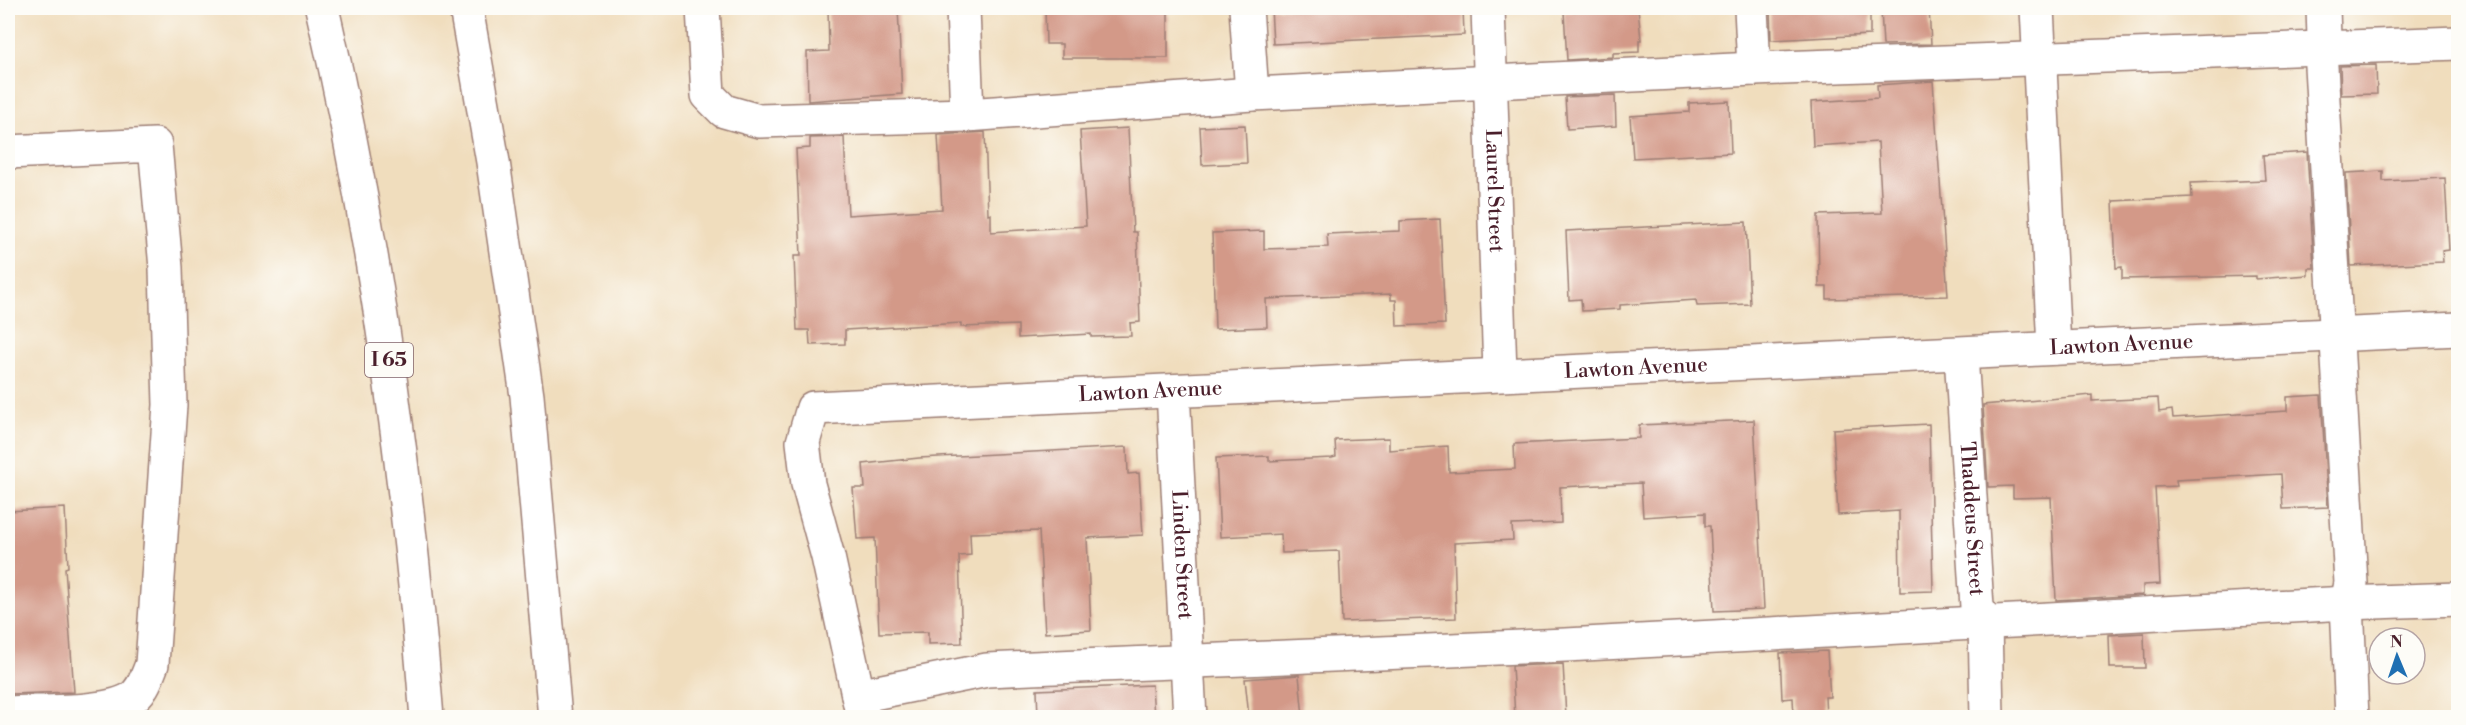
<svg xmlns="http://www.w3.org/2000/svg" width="2466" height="725" viewBox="0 0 2466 725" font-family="'Libre Bodoni',serif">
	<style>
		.building { fill: #d39988 }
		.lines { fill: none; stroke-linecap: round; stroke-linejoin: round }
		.minor-casing { stroke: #9d7e74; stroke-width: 36 }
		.highway-casing { stroke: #9d7e74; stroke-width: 36 }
		.minor { stroke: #fff; stroke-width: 33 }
		.highway { stroke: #fff; stroke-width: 33 }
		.labels { text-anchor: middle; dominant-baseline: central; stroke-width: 5; stroke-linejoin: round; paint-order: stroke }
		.shield { fill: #fdfcf7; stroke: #806168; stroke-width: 1.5 }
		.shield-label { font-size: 20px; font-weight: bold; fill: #4a1f2b }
		.street-label { font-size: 21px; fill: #4a1f2b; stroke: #fdfcf7 }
	</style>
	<rect width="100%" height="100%" fill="#fdfcf7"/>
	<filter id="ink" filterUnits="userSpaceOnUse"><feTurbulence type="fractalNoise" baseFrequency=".0167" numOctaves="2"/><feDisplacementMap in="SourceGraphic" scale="12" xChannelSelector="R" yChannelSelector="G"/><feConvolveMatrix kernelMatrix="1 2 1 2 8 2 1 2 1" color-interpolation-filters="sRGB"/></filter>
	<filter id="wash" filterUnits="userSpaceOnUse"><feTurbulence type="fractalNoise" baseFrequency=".008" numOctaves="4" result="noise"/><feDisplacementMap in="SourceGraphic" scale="24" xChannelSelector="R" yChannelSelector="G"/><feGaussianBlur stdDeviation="1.35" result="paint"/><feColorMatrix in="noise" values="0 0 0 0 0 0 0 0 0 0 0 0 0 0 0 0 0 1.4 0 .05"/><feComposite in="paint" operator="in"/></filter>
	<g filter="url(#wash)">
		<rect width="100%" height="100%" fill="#f0ddbd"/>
		<g id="blocks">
			<g class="building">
				<path d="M 828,8 L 898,8 L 902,94 L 808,101 L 807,52 L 829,51 Z"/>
				<path d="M 1045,8 L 1168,8 L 1168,58 L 1062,58 L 1062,44 L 1046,44 Z"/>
				<path d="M 1271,8 L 1463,8 L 1464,35 L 1273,44 Z"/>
				<path d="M 1638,8 L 1641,40 L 1639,40 L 1639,52 L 1613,53 L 1613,57 L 1567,60 L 1564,12 Z"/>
				<path d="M 1770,8 L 1870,8 L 1870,35 L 1771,40 Z"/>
				<path d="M 1895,8 L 1929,8 L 1931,44 L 1883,45 L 1881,10 Z"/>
				<path d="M 2376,65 L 2377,94 L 2341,95 L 2340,66 Z"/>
				<path d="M 1933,81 L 1948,296 L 1827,299 L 1827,287 L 1819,287 L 1818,215 L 1882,213 L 1878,142 L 1813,146 L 1811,102 L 1878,98 L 1877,85 Z"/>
				<path d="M 1615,95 L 1616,126 L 1567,129 L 1565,97 Z"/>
				<path d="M 1729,101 L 1731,153 L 1633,158 L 1630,116 L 1689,112 L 1689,103 Z"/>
				<path d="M 1245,125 L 1247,163 L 1202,165 L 1200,127 Z"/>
				<path d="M 1128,128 L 1133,232 L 1137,232 L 1140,322 L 1130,323 L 1131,336 L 1091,337 L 1091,334 L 1018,338 L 1018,325 L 961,327 L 961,323 L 845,330 L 845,344 L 810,345 L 809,330 L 797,330 L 794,256 L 801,256 L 796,149 L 810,148 L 810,138 L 844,137 L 848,215 L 942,209 L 938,135 L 985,132 L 988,215 L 991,214 L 991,232 L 1086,226 L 1080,131 Z"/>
				<path d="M 2307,152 L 2314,268 L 2308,268 L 2308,275 L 2256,279 L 2256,276 L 2122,279 L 2122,267 L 2116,268 L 2113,201 L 2192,197 L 2191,183 L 2265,180 L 2263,155 Z"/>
				<path d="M 2383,171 L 2383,181 L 2445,178 L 2449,250 L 2442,251 L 2443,262 L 2351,266 L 2346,173 Z"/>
				<path d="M 1440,219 L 1445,324 L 1397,326 L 1396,300 L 1391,300 L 1391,294 L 1266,299 L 1267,327 L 1215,329 L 1212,233 L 1264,231 L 1264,249 L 1328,247 L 1327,234 L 1400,231 L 1400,221 Z"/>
				<path d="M 1746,222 L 1750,304 L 1697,306 L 1696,300 L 1620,305 L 1620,309 L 1582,311 L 1581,299 L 1569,300 L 1566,231 Z"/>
				<path d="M 2092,395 L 2092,401 L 2158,398 L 2159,412 L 2172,410 L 2173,418 L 2287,411 L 2287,397 L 2321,395 L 2328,507 L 2283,509 L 2281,474 L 2176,480 L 2177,486 L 2155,487 L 2160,584 L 2143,585 L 2143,595 L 2056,600 L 2051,497 L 2013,498 L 2013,486 L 1988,487 L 1983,405 Z"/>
				<path d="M 1754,420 L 1764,609 L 1714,611 L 1710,526 L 1705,526 L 1705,513 L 1643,517 L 1641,483 L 1560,487 L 1561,523 L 1512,525 L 1513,540 L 1454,543 L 1456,618 L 1342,622 L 1339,551 L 1282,553 L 1281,534 L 1220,537 L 1216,458 L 1269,456 L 1269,461 L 1332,458 L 1336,457 L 1335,440 L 1389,438 L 1389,450 L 1448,446 L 1449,472 L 1515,469 L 1514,444 L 1639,438 L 1639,425 Z"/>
				<path d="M 1929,424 L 1933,591 L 1900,592 L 1899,511 L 1838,515 L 1833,429 Z"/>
				<path d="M 1127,447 L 1128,474 L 1139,473 L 1143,535 L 1087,538 L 1091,630 L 1045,633 L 1039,531 L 970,533 L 971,555 L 959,556 L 962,643 L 928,644 L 928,632 L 879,633 L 875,538 L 857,539 L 853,488 L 865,488 L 863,464 L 919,458 Z"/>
				<path d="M 65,508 L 68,567 L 65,568 L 74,692 L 8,694 L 8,511 Z"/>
				<path d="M 2144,633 L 2145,668 L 2110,668 L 2109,635 Z"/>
				<path d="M 1827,651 L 1830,697 L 1825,697 L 1826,717 L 1794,717 L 1793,698 L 1782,699 L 1780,653 Z"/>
				<path d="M 1563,664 L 1566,717 L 1515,717 L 1512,666 Z"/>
				<path d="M 1299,675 L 1303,717 L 1249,717 L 1245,679 Z"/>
				<path d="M 1152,685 L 1154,717 L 1038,717 L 1037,690 Z"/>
			</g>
		</g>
	</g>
	<g filter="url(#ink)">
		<use href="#blocks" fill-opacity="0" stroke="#9d7e74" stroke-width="1.5"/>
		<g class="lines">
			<g class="minor-casing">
				<g id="minor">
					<path d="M 703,8 L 708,95 L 724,111 L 759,121 L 967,115 L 1252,94 L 1754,69 L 2458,43"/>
					<path d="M 963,8 L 967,115"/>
					<path d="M 1246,8 L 1252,94"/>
					<path id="s1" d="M 1488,8 L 1500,373"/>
					<path d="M 1751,8 L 1754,69"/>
					<path d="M 2037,8 L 2054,348"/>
					<path d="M 2323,8 L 2324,38 L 2320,49 L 2351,583 L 2347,603 L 2458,599"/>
					<path d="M 8,152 L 155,145 L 166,268 L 170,405 L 152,664 C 147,677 142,693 129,700 C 102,714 40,711 8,713"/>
					<path id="s2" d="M 1961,354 L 1977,607 L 1985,622 L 1987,718"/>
					<path id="s3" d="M 1173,391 L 1190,718"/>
					<path d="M 858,696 L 987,670 L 1566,645 L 2347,603 L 2352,718"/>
					<path id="s4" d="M 863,718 L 828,557 L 808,484 L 803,442 L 813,408 L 2458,329"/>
				</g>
			</g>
			<g class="highway-casing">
				<g id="highway">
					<path d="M 322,8 C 376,241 408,478 427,718"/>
					<path d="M 466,8 L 493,162 L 527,396 L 555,718"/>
				</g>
			</g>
			<use href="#minor" class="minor"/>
			<use href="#highway" class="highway"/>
		</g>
	</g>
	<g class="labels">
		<rect class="shield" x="365" y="343" width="48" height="34" rx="4.5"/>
		<g class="shield-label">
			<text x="389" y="360">I 65</text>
		</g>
		<g class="street-label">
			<text stroke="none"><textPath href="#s1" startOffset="183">Laurel Street</textPath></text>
			<text stroke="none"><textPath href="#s4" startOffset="1628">Lawton Avenue</textPath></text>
			<text stroke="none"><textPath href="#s4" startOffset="1142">Lawton Avenue</textPath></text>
			<text stroke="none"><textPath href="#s4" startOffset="656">Lawton Avenue</textPath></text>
			<text stroke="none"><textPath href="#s2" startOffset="165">Thaddeus Street</textPath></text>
			<text stroke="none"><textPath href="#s3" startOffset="164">Linden Street</textPath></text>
		</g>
	</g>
	<rect width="2466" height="725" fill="none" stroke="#fdfcf7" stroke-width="30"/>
	<g transform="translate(2397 656) rotate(358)"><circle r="28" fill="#fdfcf7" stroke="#b5a4a5" stroke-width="1.5"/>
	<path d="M0-4.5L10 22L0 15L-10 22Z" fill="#1f6fb2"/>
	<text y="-9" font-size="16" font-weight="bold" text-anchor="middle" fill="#4a1f2b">N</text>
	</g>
</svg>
